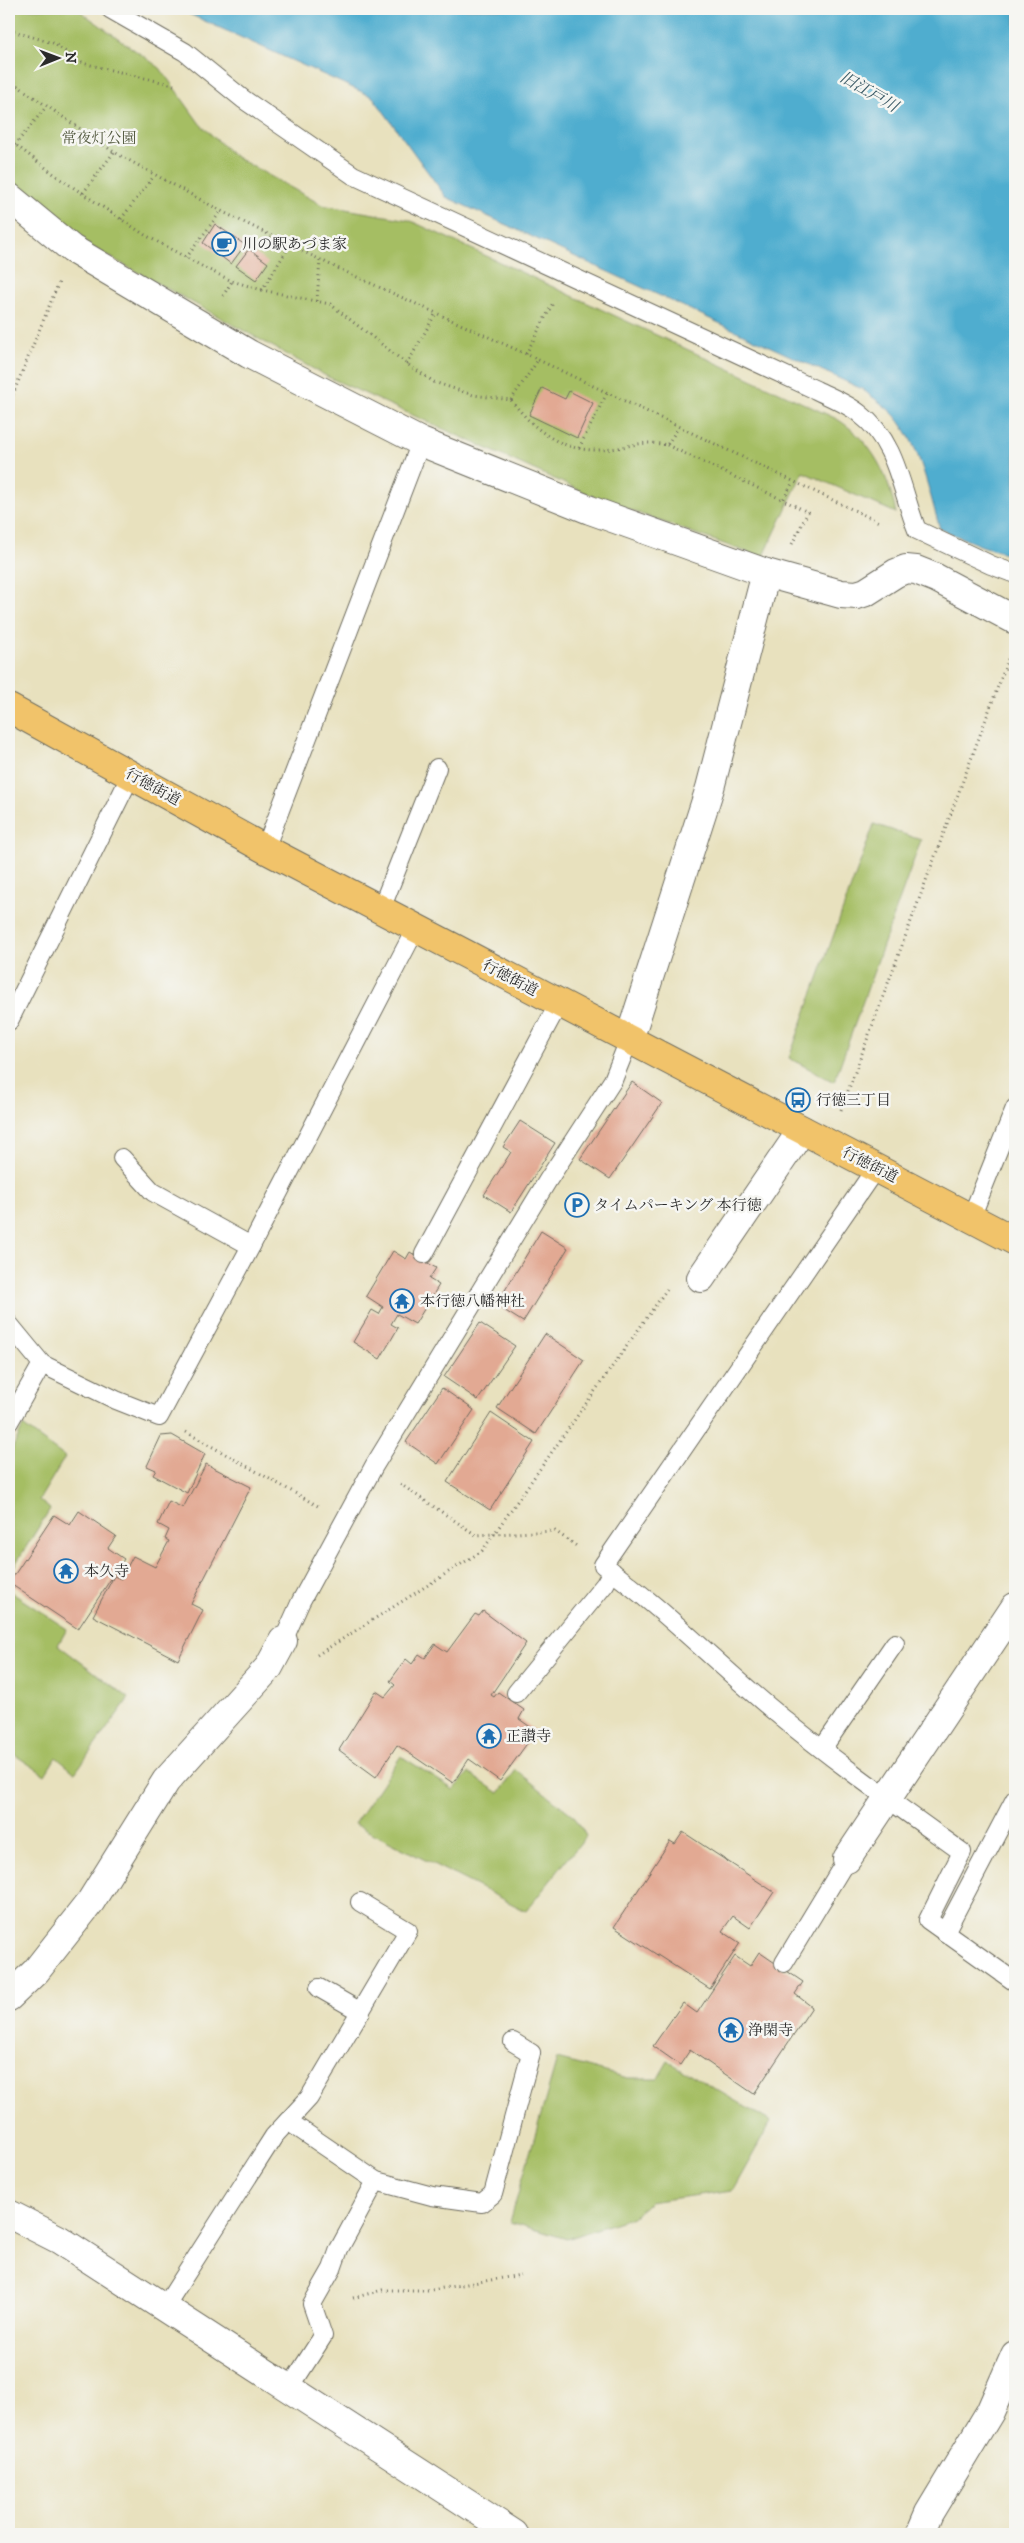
<svg xmlns="http://www.w3.org/2000/svg" width="1024" height="2543" viewBox="0 0 1024 2543" font-family="'IM FELL DW Pica','Noto Serif JP',serif">
	<style>
		.green { fill: #a5be64; stroke: #687448 }
		.water { fill: #50adcf; stroke: #3e6c7d }
		.building { fill: #e2a993 }
		.lines { fill: none; stroke-linecap: round; stroke-linejoin: round }
		.service-casing { stroke: #6d6b5e; stroke-width: 20 }
		.minor-casing { stroke: #6d6b5e; stroke-width: 30 }
		.tertiary-casing { stroke: #6d6b5e; stroke-width: 30 }
		.primary-casing { stroke: #6d6b5e; stroke-width: 30 }
		.path { stroke: #6d6b5e; stroke-width: 3; stroke-dasharray: 1 4; stroke-linecap: butt }
		.service { stroke: #fff; stroke-width: 18 }
		.minor { stroke: #fff; stroke-width: 28 }
		.tertiary { stroke: #fff; stroke-width: 28 }
		.primary { stroke: #f1c36a; stroke-width: 28 }
		.labels { text-anchor: middle; dominant-baseline: central; stroke-width: 5; stroke-linejoin: round; paint-order: stroke }
		.park-label { font-size: 15px; fill: #50573c; stroke: #f6f6f2 }
		.poi-label { font-size: 15px; fill: #2b2b2b; stroke: #f6f6f2; text-anchor: start }
		.street-label { font-size: 15px; fill: #2b2b2b; stroke: #f6f6f2 }
		.water-label { font-size: 16px; font-style: italic; fill: #385864; stroke: #f6f6f2 }
	</style>
	<rect width="100%" height="100%" fill="#f6f6f2"/>
	<filter id="ink" filterUnits="userSpaceOnUse"><feTurbulence type="fractalNoise" baseFrequency=".02" numOctaves="2"/><feDisplacementMap in="SourceGraphic" scale="10" xChannelSelector="R" yChannelSelector="G"/><feConvolveMatrix kernelMatrix="1 2 1 2 8 2 1 2 1" color-interpolation-filters="sRGB"/></filter>
	<filter id="wash" filterUnits="userSpaceOnUse"><feTurbulence type="fractalNoise" baseFrequency=".0096" numOctaves="4" result="noise"/><feDisplacementMap in="SourceGraphic" scale="20" xChannelSelector="R" yChannelSelector="G"/><feGaussianBlur stdDeviation="1.12" result="paint"/><feColorMatrix in="noise" values="0 0 0 0 0 0 0 0 0 0 0 0 0 0 0 0 0 1.4 0 .05"/><feComposite in="paint" operator="in"/></filter>
	<g filter="url(#wash)">
		<rect width="100%" height="100%" fill="#e8e1be"/>
		<g class="green">
			<path d="M 9,9 L 77,9 L 160,68 L 200,124 L 234,156 L 322,205 L 409,220 L 837,419 C 872,441 888,474 896,513 L 803,472 L 763,558 L 599,499 L 328,377 L 90,246 L 9,180 Z"/>
			<path d="M 874,824 L 921,840 L 834,1082 L 789,1058 Z"/>
			<path d="M 23,1426 L 65,1457 L 39,1500 L 50,1509 L 9,1574 L 9,1456 Z"/>
			<path d="M 9,1591 L 67,1629 L 58,1645 L 129,1698 L 75,1773 L 56,1757 L 45,1775 L 9,1751 Z"/>
			<path d="M 401,1756 L 454,1790 L 468,1773 L 499,1793 L 516,1770 L 575,1817 L 586,1836 L 526,1911 L 354,1824 Z"/>
			<path d="M 557,2059 L 628,2078 L 658,2078 L 668,2061 L 771,2122 L 733,2190 L 649,2202 L 635,2216 L 567,2239 L 510,2222 Z"/>
		</g>
		<path class="water" d="M 178,9 L 1015,9 L 1015,556 L 982,546 L 940,529 C 929,493 921,446 895,416 C 886,406 873,398 862,389 L 446,197 L 373,97 Z"/>
		<g id="blocks">
			<g class="building">
				<path d="M 215,224 L 245,245 L 231,264 L 203,243 Z"/>
				<path d="M 249,249 L 268,263 L 256,280 L 236,266 Z"/>
				<path d="M 542,388 L 565,399 L 569,391 L 593,403 L 577,438 L 529,415 Z"/>
				<path d="M 632,1082 L 662,1103 L 610,1179 L 580,1159 Z"/>
				<path d="M 520,1121 L 555,1143 L 511,1212 L 484,1195 L 511,1152 L 503,1147 Z"/>
				<path d="M 541,1231 L 568,1248 L 523,1322 L 496,1305 Z"/>
				<path d="M 393,1251 L 406,1259 L 410,1252 L 436,1268 L 429,1279 L 439,1285 L 415,1324 L 397,1314 L 391,1324 L 398,1328 L 380,1359 L 353,1342 L 372,1310 L 379,1314 L 383,1307 L 366,1296 Z"/>
				<path d="M 480,1323 L 515,1346 L 478,1400 L 444,1377 Z"/>
				<path d="M 545,1334 L 584,1360 L 536,1434 L 497,1408 Z"/>
				<path d="M 442,1388 L 474,1410 L 438,1464 L 406,1442 Z"/>
				<path d="M 491,1413 L 534,1442 L 490,1510 L 447,1482 Z"/>
				<path d="M 172,1435 L 205,1454 L 187,1493 L 153,1475 L 156,1470 L 147,1466 L 161,1436 Z"/>
				<path d="M 206,1464 L 251,1487 L 191,1604 L 203,1610 L 178,1660 L 93,1616 L 114,1576 L 121,1579 L 133,1556 L 155,1567 L 169,1541 L 165,1539 L 169,1530 L 158,1524 L 169,1501 L 183,1508 Z"/>
				<path d="M 79,1511 L 116,1536 L 108,1548 L 124,1559 L 78,1629 L 9,1583 L 54,1515 L 70,1525 Z"/>
				<path d="M 483,1611 L 526,1643 L 491,1695 L 494,1697 L 498,1692 L 524,1710 L 519,1719 L 536,1731 L 500,1781 L 469,1759 L 453,1783 L 397,1745 L 376,1777 L 339,1750 L 376,1691 L 385,1697 L 395,1685 L 390,1681 L 406,1659 L 412,1664 L 419,1654 L 425,1658 L 435,1644 L 447,1652 L 475,1614 L 479,1616 Z"/>
				<path d="M 683,1832 L 774,1892 L 750,1928 L 733,1916 L 722,1931 L 740,1943 L 710,1989 L 614,1927 L 670,1841 L 675,1844 Z"/>
				<path d="M 759,1952 L 803,1982 L 795,1994 L 812,2007 L 754,2094 L 690,2050 L 680,2065 L 653,2046 L 683,2003 L 697,2013 L 735,1956 L 750,1966 Z"/>
			</g>
		</g>
	</g>
	<g filter="url(#ink)">
		<use href="#blocks" fill-opacity="0" stroke="#6d6b5e" stroke-width="1"/>
		<g class="lines">
			<g class="service-casing">
				<g id="service">
					<path d="M 110,9 L 185,52 L 243,99 L 353,175 L 816,390 C 830,397 848,404 860,414 C 897,442 901,490 917,530 L 991,565 L 1015,574"/>
					<path d="M 265,849 L 421,442"/>
					<path d="M 381,909 L 437,768"/>
					<path d="M 9,1021 L 131,775"/>
					<path d="M 122,1158 L 153,1192 L 251,1246"/>
					<path d="M 876,1168 L 603,1565 C 664,1609 716,1663 774,1711 C 834,1761 898,1806 962,1852 L 928,1920 L 1015,1982"/>
					<path d="M 971,1218 L 1015,1108"/>
					<path d="M 424,1254 L 559,1003"/>
					<path d="M 9,1324 L 42,1364 L 116,1400 L 159,1417 L 251,1246 L 416,928"/>
					<path d="M 9,1422 L 42,1364"/>
					<path d="M 283,1641 L 301,1601 L 374,1466 L 548,1180 L 613,1080 L 629,1040"/>
					<path d="M 516,1693 L 605,1584 L 612,1571"/>
					<path d="M 822,1749 L 895,1643"/>
					<path d="M 945,1932 L 1015,1799"/>
					<path d="M 784,1963 L 847,1859"/>
					<path d="M 319,1988 L 361,2012"/>
					<path d="M 288,2121 L 376,2181 L 432,2196 L 482,2203 L 493,2194 L 531,2053 L 513,2042"/>
					<path d="M 164,2308 L 274,2136 L 309,2098 L 408,1931 L 360,1902"/>
					<path d="M 289,2389 L 323,2336 L 312,2304 L 332,2269 L 339,2249 L 376,2181"/>
				</g>
			</g>
			<g class="minor-casing">
				<g id="minor">
					<path d="M 9,197 L 72,249 L 249,354 L 421,442 L 590,510 L 766,573 L 841,594 L 857,595 L 866,592 L 896,573 L 906,569 L 916,570 L 936,578 L 1015,620"/>
					<path d="M 629,1040 L 710,788 L 766,573"/>
					<path d="M 701,1278 L 802,1130"/>
					<path d="M 847,1859 L 1015,1607"/>
					<path d="M 9,1997 L 36,1971 L 91,1901 L 166,1781 L 269,1667 L 283,1641"/>
					<path d="M 920,2534 L 929,2513 L 990,2412 L 1015,2355"/>
				</g>
			</g>
			<g class="tertiary-casing">
				<path id="tertiary" d="M 9,2214 L 60,2240 L 514,2534"/>
			</g>
			<g class="primary-casing">
				<path id="primary" d="M 9,708 L 265,849 L 1015,1241"/>
			</g>
			<g class="path">
				<path d="M 9,30 L 53,43 L 82,63 L 174,85"/>
				<path d="M 9,80 L 114,152 L 221,211 L 335,267 L 526,354 L 881,523"/>
				<path d="M 9,140 L 62,180 L 145,235 L 209,270 L 232,281 L 262,290 L 330,304 L 407,364 L 434,382 L 473,395 L 511,400 C 539,436 569,457 618,448 C 638,444 646,441 667,445 L 678,428"/>
				<path d="M 15,145 L 46,107"/>
				<path d="M 83,193 L 114,152"/>
				<path d="M 121,219 L 154,176"/>
				<path d="M 186,258 L 221,211"/>
				<path d="M 262,290 L 290,245"/>
				<path d="M 223,296 L 232,281"/>
				<path d="M 317,301 L 320,260"/>
				<path d="M 526,354 L 553,303"/>
				<path d="M 407,364 L 436,313"/>
				<path d="M 511,400 L 538,360"/>
				<path d="M 9,404 L 59,282"/>
				<path d="M 667,445 L 783,500"/>
				<path d="M 579,448 L 607,393"/>
				<path d="M 792,544 L 808,512 L 783,500 L 793,482"/>
				<path d="M 841,1110 L 1010,654"/>
				<path d="M 186,1432 L 318,1506"/>
				<path d="M 400,1484 L 476,1535 L 555,1531 L 578,1547"/>
				<path d="M 317,1655 L 482,1551 L 667,1289"/>
				<path d="M 353,2298 L 382,2290 L 431,2290 L 521,2275"/>
			</g>
			<use href="#service" class="service"/>
			<use href="#minor" class="minor"/>
			<use href="#tertiary" class="tertiary"/>
			<use href="#primary" class="primary"/>
		</g>
	</g>
	<defs>
		<g id="cafe-ring" transform="scale(1.25)"><circle r="9.5" fill="#f6f6f2" stroke="#1f6fb2" stroke-width="1.5"/><path d="M-5.5-4.5H6V0H3Q3 3.5 0 3.5H-2.5Q-5.5 3.5-5.5 0ZM3-3.2v2h1.7v-2ZM-6 4.5H4V6H-6Z" fill="#1f6fb2"/></g>
		<g id="bus-ring" transform="scale(1.25)"><circle r="9.5" fill="#f6f6f2" stroke="#1f6fb2" stroke-width="1.5"/><path d="M-5-6H5V4H4V6H2V4H-2V6H-4V4H-5ZM-3.5-4V0h7V-4ZM-3.5 1.2v1.5H-2V1.2ZM2 1.2v1.5H3.5V1.2Z" fill="#1f6fb2"/></g>
		<g id="parking-ring" transform="scale(1.25)"><circle r="9.5" fill="#f6f6f2" stroke="#1f6fb2" stroke-width="1.5"/><path d="M-3.5-5.5H1a3.5 3.5 0 0 1 0 7H-1V5.5H-3.5ZM-1-3.4V-.6H.8a1.4 1.4 0 0 0 0-2.8Z" fill="#1f6fb2"/></g>
		<g id="temple-ring" transform="scale(1.25)"><circle r="9.5" fill="#f6f6f2" stroke="#1f6fb2" stroke-width="1.5"/><path d="M0-6L5-2H3V0L6.5 2.5H4V6H1.5V3h-3V6H-4V2.5H-6.5L-3 0V-2H-5Z" fill="#1f6fb2"/></g>
	</defs>
	<g fill-rule="evenodd">
		<use href="#cafe-ring" x="224" y="244"/>
		<use href="#bus-ring" x="798" y="1100"/>
		<use href="#parking-ring" x="577" y="1205"/>
		<use href="#temple-ring" x="402" y="1301"/>
		<use href="#temple-ring" x="66" y="1571"/>
		<use href="#temple-ring" x="489" y="1736"/>
		<use href="#temple-ring" x="731" y="2030"/>
	</g>
	<g class="labels">
		<g class="park-label">
			<text x="99" y="138">常夜灯公園</text>
		</g>
		<g class="poi-label">
			<text x="242" y="244">川の駅あづま家</text>
			<text x="816" y="1100">行徳三丁目</text>
			<text x="594" y="1205">タイムパーキング 本行徳</text>
			<text x="420" y="1301">本行徳八幡神社</text>
			<text x="84" y="1571">本久寺</text>
			<text x="506" y="1736">正讃寺</text>
			<text x="748" y="2030">浄閑寺</text>
		</g>
		<g class="street-label">
			<text transform="translate(153 787) rotate(29)">行徳街道</text>
			<text transform="translate(510 978) rotate(28)">行徳街道</text>
			<text transform="translate(870 1165) rotate(27)">行徳街道</text>
		</g>
		<g class="water-label">
			<text transform="translate(869 92) rotate(30)">旧江戸川</text>
		</g>
	</g>
	<rect width="1024" height="2543" fill="none" stroke="#f6f6f2" stroke-width="30"/>
	<g transform="translate(58 58) rotate(89)" stroke="#f6f6f2" stroke-width="4" paint-order="stroke">
	<path d="M0-4L9 19L0 12L-9 19Z" fill="#2b2b2b"/>
	<text y="-8" font-size="14" font-weight="bold" text-anchor="middle" fill="#2b2b2b">N</text>
	</g>
</svg>
